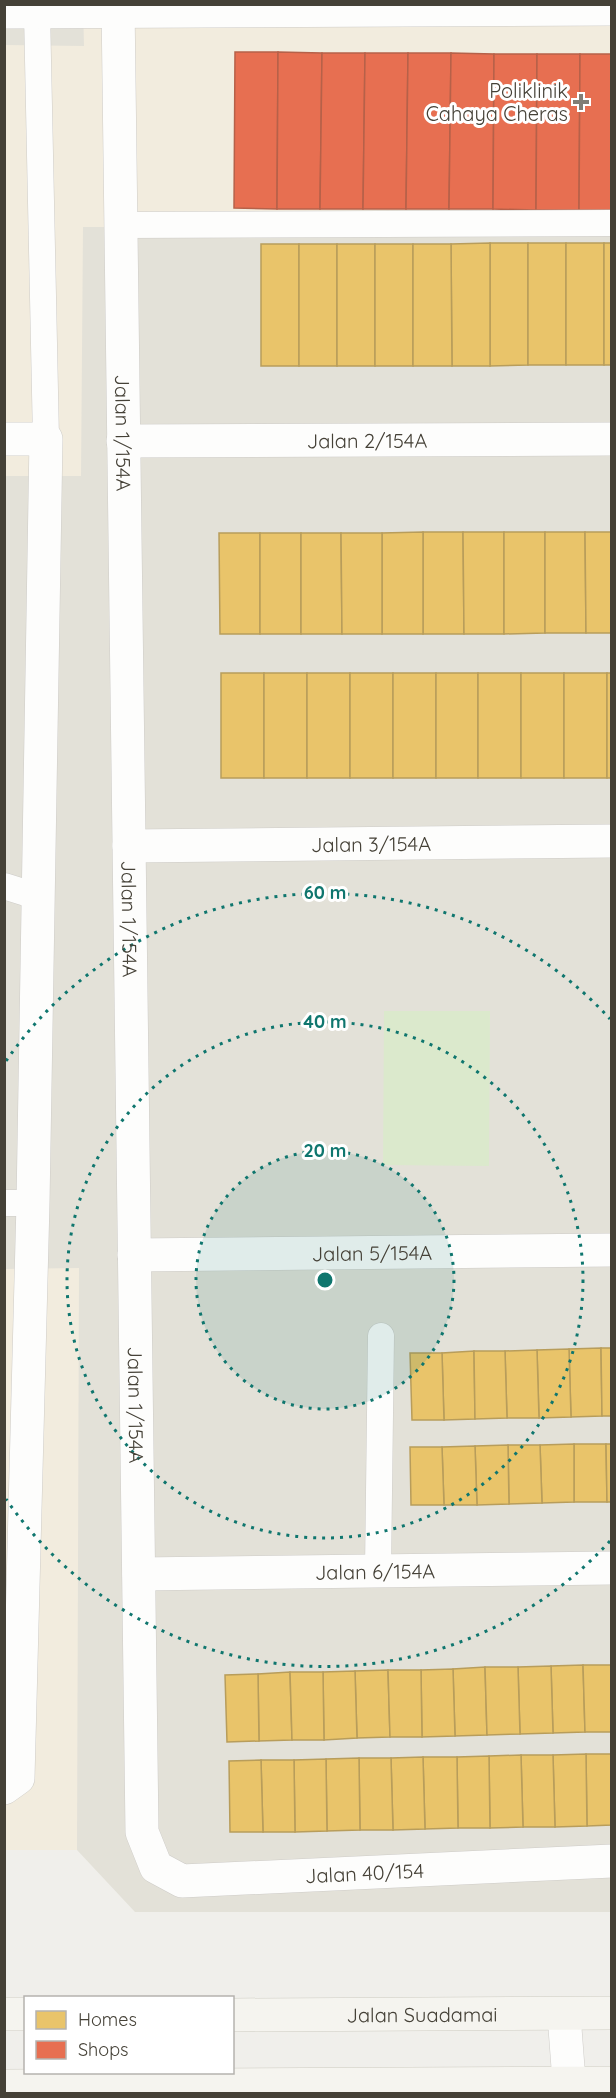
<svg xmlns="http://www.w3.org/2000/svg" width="616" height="2098" viewBox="0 0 616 2098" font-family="Quicksand,sans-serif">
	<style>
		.residential { fill: #e3e1d8 }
		.commercial { fill: #f2ecde }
		.green { fill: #dbe9cc }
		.homes { fill: #e9c46a; stroke: #b89d5b; stroke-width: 1.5 }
		.shops { fill: #e76f51; stroke: #b66149; stroke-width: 1.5 }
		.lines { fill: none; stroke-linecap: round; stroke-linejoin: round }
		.service-casing { stroke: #ceccc8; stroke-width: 27 }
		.minor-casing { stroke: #ceccc8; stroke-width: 34 }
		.tertiary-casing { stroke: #ceccc8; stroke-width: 34 }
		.secondary-casing { stroke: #ceccc2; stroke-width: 34 }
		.service { stroke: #fdfdfc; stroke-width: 26 }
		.minor { stroke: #fdfdfc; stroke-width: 33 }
		.tertiary { stroke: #fdfdfc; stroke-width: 33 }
		.secondary { stroke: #f5f4ef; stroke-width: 33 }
		.ring { fill: none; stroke: #0f766e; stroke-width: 3; stroke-dasharray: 3 6 }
		.poi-dot { fill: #817e76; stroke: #fff; stroke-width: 2 }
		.labels { text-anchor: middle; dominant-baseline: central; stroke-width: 6; stroke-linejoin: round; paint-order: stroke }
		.poi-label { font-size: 20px; fill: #454137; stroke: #fff; text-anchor: end }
		.street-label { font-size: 20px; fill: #454137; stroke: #fff }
		.centre { fill: #0f766e; stroke: #fff; stroke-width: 3 }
		.ring-label { font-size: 18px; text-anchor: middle; font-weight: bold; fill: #0f766e; stroke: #fff; stroke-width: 6; stroke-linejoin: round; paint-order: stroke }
	</style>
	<rect width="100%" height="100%" fill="#f0efeb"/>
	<path class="residential" d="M 4,5 L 611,5 L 611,1912 L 135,1912 L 77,1850 L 5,1850 Z"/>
	<g class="commercial">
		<path d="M 83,5 L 611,5 L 611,227 L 83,227 L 81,476 L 5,476 L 5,45 L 84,46 Z"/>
		<path d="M 79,1268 L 77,1850 L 5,1850 L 4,1269 Z"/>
	</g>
	<path class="green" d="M 384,1011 L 490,1011 L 489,1166 L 383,1165 Z"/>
	<g class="homes">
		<path d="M 490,243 L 528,243 L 528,365 L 490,366 Z"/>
		<path d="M 490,243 L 490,366 L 452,366 L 451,244 Z"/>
		<rect x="528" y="243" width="38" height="122"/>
		<rect x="566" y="243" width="38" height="122"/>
		<rect x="604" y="243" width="8" height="122"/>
		<rect x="261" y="244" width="38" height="122"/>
		<rect x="299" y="244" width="38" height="122"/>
		<rect x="337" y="244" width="38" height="122"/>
		<rect x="375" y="244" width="38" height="122"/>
		<path d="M 413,244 L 451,244 L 452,366 L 413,366 Z"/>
		<path d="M 423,532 L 463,532 L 464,634 L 423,634 Z"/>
		<path d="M 423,532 L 423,634 L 382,634 L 382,533 Z"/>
		<path d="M 463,532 L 504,532 L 504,634 L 464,634 Z"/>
		<path d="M 504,532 L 545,532 L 545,633 L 504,634 Z"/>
		<path d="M 545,532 L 585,532 L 586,633 L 545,633 Z"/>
		<path d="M 585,532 L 612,532 L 612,633 L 586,633 Z"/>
		<path d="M 219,533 L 260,533 L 260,634 L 220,634 Z"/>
		<rect x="260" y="533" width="41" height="101"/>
		<path d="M 301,533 L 341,533 L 342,634 L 301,634 Z"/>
		<path d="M 341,533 L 382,533 L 382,634 L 342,634 Z"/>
		<rect x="221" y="673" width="43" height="105"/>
		<rect x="264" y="673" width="43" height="105"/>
		<rect x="307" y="673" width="43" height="105"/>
		<rect x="350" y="673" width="43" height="105"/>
		<rect x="393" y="673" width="43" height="105"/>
		<rect x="436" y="673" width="42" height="105"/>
		<rect x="478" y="673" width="43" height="105"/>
		<rect x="521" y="673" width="43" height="105"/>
		<rect x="564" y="673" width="43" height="105"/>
		<rect x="607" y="673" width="5" height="105"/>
		<path d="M 601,1348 L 602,1416 L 571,1417 L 569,1349 Z"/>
		<path d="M 601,1348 L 612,1348 L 612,1416 L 602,1416 Z"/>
		<path d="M 569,1349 L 571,1417 L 539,1418 L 537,1350 Z"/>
		<path d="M 537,1350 L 539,1418 L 507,1418 L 505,1351 Z"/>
		<path d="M 474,1351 L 475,1419 L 444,1420 L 442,1353 Z"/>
		<path d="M 474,1351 L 505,1351 L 507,1418 L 475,1419 Z"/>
		<path d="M 410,1353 L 442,1353 L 444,1420 L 412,1420 Z"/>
		<path d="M 574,1444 L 606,1444 L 607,1502 L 574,1502 Z"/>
		<path d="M 574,1444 L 574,1502 L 542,1503 L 540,1445 Z"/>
		<path d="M 606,1444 L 612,1444 L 612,1502 L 607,1502 Z"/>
		<path d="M 508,1445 L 540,1445 L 542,1503 L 509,1504 Z"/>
		<path d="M 508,1445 L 509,1504 L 477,1505 L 475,1446 Z"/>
		<path d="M 475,1446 L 477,1505 L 444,1505 L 442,1447 Z"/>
		<path d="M 410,1447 L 442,1447 L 444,1505 L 411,1505 Z"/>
		<path d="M 583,1665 L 585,1732 L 553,1733 L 551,1666 Z"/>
		<path d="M 583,1665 L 612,1665 L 612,1732 L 585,1732 Z"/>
		<path d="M 551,1666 L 553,1733 L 520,1734 L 518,1667 Z"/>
		<path d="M 485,1667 L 487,1735 L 455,1736 L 453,1669 Z"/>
		<path d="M 485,1667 L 518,1667 L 520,1734 L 487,1735 Z"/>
		<path d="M 453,1669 L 455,1736 L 422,1737 L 421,1670 Z"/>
		<path d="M 388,1670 L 390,1737 L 357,1738 L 355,1671 Z"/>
		<path d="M 388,1670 L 421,1670 L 422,1737 L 390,1737 Z"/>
		<path d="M 355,1671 L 357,1738 L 324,1740 L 323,1672 Z"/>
		<path d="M 290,1672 L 292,1740 L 259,1741 L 258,1674 Z"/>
		<path d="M 290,1672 L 323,1672 L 324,1740 L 292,1740 Z"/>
		<path d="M 258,1674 L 259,1741 L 227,1742 L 225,1675 Z"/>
		<path d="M 586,1754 L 612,1754 L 612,1825 L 587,1826 Z"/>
		<path d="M 586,1754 L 587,1826 L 555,1827 L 553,1755 Z"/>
		<path d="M 521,1755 L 553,1755 L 555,1827 L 523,1827 Z"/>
		<path d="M 521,1755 L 523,1827 L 490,1828 L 489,1756 Z"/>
		<path d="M 489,1756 L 490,1828 L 458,1828 L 457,1757 Z"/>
		<path d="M 423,1757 L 457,1757 L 458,1828 L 425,1829 Z"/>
		<path d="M 423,1757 L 425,1829 L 393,1830 L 391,1758 Z"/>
		<path d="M 359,1758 L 391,1758 L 393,1830 L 360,1830 Z"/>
		<path d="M 359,1758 L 360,1830 L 327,1831 L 326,1759 Z"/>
		<path d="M 326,1759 L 327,1831 L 295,1832 L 294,1760 Z"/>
		<path d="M 261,1760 L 294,1760 L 295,1832 L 263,1832 Z"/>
		<path d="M 261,1760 L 263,1832 L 230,1832 L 229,1761 Z"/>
	</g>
	<g class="shops">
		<path d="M 235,52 L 278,52 L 277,209 L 234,208 Z"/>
		<path d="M 278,52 L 322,53 L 320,209 L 277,209 Z"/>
		<path d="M 322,53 L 365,53 L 363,209 L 320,209 Z"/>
		<path d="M 365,53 L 408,53 L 406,209 L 363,209 Z"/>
		<path d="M 408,53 L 451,53 L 449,209 L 406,209 Z"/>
		<path d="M 451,53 L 494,54 L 493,209 L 449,209 Z"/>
		<path d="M 494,54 L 537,54 L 536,210 L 493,209 Z"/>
		<path d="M 537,54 L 580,54 L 579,210 L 536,210 Z"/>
		<path d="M 580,54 L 612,54 L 612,210 L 579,210 Z"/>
	</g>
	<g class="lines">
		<g class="service-casing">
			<g id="service">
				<path d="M 37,12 L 46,439"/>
				<path d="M 121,225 L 612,223"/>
				<path d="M 4,886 L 39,897"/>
				<path d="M 4,1203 L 33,1203"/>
				<path d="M 378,1570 L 381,1336"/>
			</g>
		</g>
		<g class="minor-casing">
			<g id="minor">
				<path id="s1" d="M 118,4 L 142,1832 L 156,1867 L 182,1881 L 612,1861"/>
				<path d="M 4,12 L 612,9"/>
				<path d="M 4,439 L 46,439 L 33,1203 L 18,1778 L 4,1788"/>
				<path id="s2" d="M 123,441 L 612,439"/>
				<path id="s3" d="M 129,846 L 612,841"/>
				<path id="s4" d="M 134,1255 L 612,1250"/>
				<path id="s5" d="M 139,1574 L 612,1568"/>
			</g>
		</g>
		<g class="tertiary-casing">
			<path id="tertiary" d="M 564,2015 L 570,2094"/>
		</g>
		<g class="secondary-casing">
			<g id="secondary">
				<path d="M 4,2014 L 26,2014"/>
				<path id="s6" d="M 232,2015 L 612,2013"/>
				<path d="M 4,2086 L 612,2083"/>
			</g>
		</g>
		<use href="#service" class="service"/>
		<use href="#minor" class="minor"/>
		<use href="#tertiary" class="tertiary"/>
		<use href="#secondary" class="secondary"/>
	</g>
	<circle cx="325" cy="1280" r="129" fill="#0f766e" fill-opacity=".12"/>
	<g class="ring">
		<circle cx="325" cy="1280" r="129"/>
		<circle cx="325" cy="1280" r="258"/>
		<path d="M610 1541A387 387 0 0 1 6 1499M6 1061A387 387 0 0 1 610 1019"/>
	</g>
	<path class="poi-dot" d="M578 93h6v6h6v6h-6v6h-6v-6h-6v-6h6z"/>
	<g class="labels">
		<g class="poi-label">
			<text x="568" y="90">Poliklinik<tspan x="568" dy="23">Cahaya Cheras</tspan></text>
		</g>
		<g class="street-label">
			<text stroke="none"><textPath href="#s1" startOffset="429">Jalan 1/154A</textPath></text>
			<text stroke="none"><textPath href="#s2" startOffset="244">Jalan 2/154A</textPath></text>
			<text stroke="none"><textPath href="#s3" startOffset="242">Jalan 3/154A</textPath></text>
			<text stroke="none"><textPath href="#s1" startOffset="915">Jalan 1/154A</textPath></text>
			<text stroke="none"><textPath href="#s4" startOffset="238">Jalan 5/154A</textPath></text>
			<text stroke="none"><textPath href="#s1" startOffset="1401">Jalan 1/154A</textPath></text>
			<text stroke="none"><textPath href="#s5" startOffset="236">Jalan 6/154A</textPath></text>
			<text stroke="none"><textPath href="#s1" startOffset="2078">Jalan 40/154</textPath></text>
			<text stroke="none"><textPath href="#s6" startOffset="190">Jalan Suadamai</textPath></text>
		</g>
	</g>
	<circle cx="325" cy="1280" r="9" class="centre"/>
	<g class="ring-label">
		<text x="325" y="899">60 m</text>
		<text x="325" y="1028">40 m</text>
		<text x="325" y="1157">20 m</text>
	</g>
	<rect width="616" height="2098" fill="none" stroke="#454137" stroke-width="12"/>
	<rect x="24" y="1996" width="210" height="78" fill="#ffffff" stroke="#b5b3af" stroke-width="1.5"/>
	<rect x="36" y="2011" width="30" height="18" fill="#e9c46a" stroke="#b5b3af" stroke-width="1.5"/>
	<text x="78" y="2026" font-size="18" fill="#454137">Homes</text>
	<rect x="36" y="2041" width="30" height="18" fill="#e76f51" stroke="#b5b3af" stroke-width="1.5"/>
	<text x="78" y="2056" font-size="18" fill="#454137">Shops</text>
</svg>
